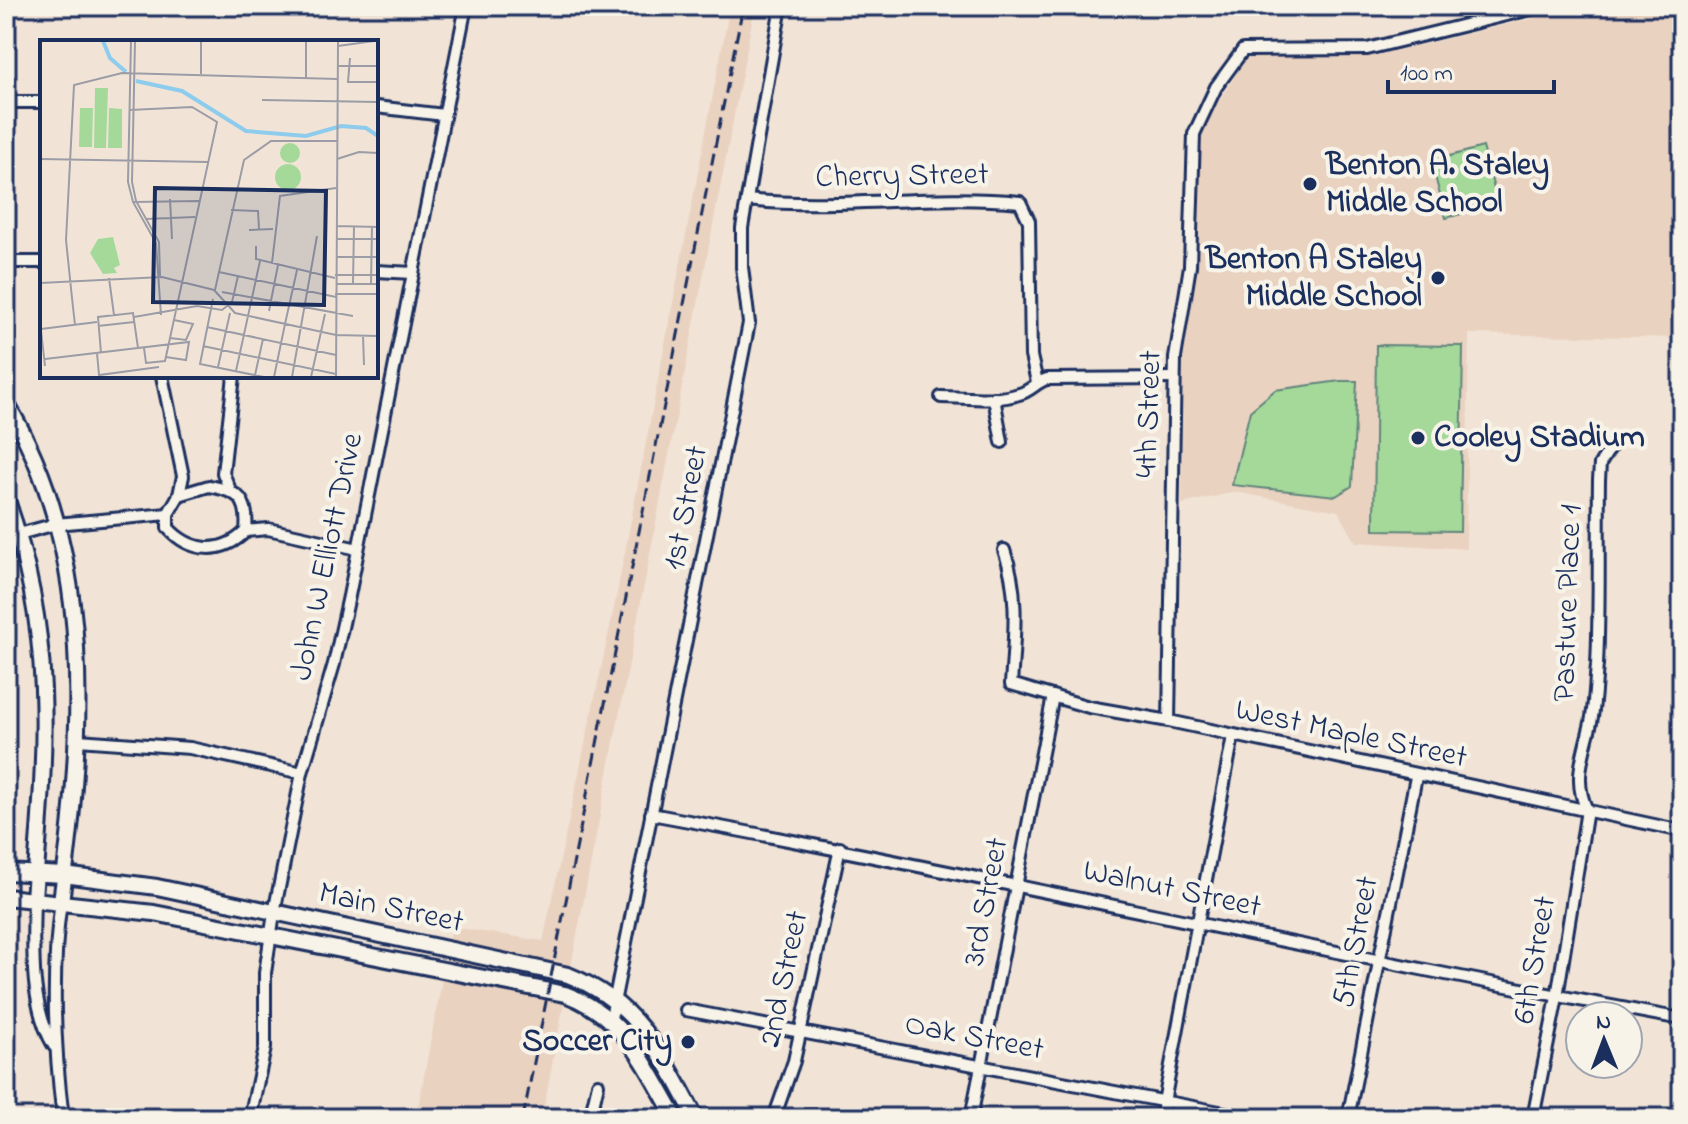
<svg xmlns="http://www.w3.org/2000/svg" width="1688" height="1124" viewBox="0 0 1688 1124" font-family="'Indie Flower',sans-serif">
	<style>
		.built { fill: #ead2c0 }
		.green { fill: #a5d99a; stroke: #60847c; stroke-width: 2 }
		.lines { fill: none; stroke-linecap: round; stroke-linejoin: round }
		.street-casing { stroke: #1b2f5e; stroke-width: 16 }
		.secondary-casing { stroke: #1b2f5e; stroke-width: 20 }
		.street { stroke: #f7f3e8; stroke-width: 10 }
		.secondary { stroke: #f7f3e8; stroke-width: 14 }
		.rail { stroke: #1b2f5e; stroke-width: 3; stroke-dasharray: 12 6; stroke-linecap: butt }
		.poi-dot { fill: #1b2f5e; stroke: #f7f3e8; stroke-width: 3 }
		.labels { text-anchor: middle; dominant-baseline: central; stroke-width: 8; stroke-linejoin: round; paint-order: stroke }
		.poi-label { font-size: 32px; font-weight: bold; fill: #1b2f5e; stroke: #f7f3e8; text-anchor: start }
		.street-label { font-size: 32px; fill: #1b2f5e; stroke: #f7f3e8 }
		.inset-river { fill: none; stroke: #8eccee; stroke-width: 4 }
		.inset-road { fill: none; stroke: #9b9ca6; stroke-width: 2 }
		.view { fill: #1b2f5e; fill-opacity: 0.15; stroke: #1b2f5e; stroke-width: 4 }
		.inset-edge { fill: none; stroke: #1b2f5e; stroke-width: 4 }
	</style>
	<rect width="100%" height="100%" fill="#f1e4d6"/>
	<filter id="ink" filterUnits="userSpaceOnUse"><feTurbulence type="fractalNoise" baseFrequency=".0125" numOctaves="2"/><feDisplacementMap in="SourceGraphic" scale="16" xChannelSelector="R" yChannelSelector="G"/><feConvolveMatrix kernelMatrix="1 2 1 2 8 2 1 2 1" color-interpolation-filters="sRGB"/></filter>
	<g filter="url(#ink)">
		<g class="built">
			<path d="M 730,6 L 755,6 L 542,1118 L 416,1118 L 452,927 L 543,941 L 616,598 Z"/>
			<path d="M 1585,6 L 1682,6 L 1682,338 L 1469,334 L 1466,549 L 1356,542 L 1338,511 L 1235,492 L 1182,504 L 1183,361 L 1199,250 L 1201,130 L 1248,55 L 1374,56 Z"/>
		</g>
		<g class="green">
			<path d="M 1483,147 L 1498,204 L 1446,218 L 1431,161 Z"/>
			<path d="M 1376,345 L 1463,346 L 1460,531 L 1374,530 Z"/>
			<path d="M 1340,381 L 1357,381 L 1352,486 L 1336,496 L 1232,485 L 1250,411 L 1275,390 Z"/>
		</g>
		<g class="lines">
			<g class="street-casing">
				<g id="street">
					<path d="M 6,102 L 42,102"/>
					<path d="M 376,107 L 444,115"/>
					<path d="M 747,200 C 838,210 929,193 1020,202 L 1029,221 L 1031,356 L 1037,382"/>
					<path d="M 6,262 L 42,262"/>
					<path d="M 376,271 L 413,273"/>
					<path d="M 162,376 L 183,476 L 179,495"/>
					<path d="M 941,397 C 966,397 996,402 1019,394 C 1031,391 1036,382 1047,379 L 1174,378"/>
					<path d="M 994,398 L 1002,442"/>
					<path d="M 209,486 C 239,491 249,499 246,531 C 222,555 191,553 168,528 L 168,514 L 179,495 Z"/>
					<path d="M 230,490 L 223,473 L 234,376"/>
					<path d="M 246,531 L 268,529 L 358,549"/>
					<path d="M 19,534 L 56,524 L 168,514"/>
					<path d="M 1004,550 C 1020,594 1014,638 1011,684 L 1089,707 L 1169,721 L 1682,831"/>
					<path d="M 1169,721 L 1175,358 L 1190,266 L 1194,134 L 1216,87 L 1243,50 L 1367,49 L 1543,6"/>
					<path d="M 78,740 L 190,748 L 302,773"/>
					<path d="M 651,814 C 996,877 1337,957 1682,1019"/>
					<path d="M 34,898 C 33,945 29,1005 54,1046"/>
					<path d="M 61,901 C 51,972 54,1046 63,1118"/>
					<path d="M 686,1010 L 1251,1118"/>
					<path d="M 611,1018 L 749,323 L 742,267 L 742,228 L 781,6"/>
					<path d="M 250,1118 L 265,1048 L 265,973 L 274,913 L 302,773 L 334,664 L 349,596 L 466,6"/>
					<path d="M 590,1118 L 598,1084"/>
					<path d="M 774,1118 L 794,1061 L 840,848"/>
					<path d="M 971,1118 L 1053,696"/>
					<path d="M 1161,1118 L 1233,736"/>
					<path d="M 1348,1118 L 1416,777"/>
					<path d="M 1533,1118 L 1557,997 L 1587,810 C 1573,781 1583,756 1590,727 C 1595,707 1595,685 1597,665 C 1600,604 1598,541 1599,480 L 1600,464 L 1611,446"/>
				</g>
			</g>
			<g class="secondary-casing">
				<g id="secondary">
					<path d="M 6,403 C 96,550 84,738 61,901"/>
					<path d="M 6,498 C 57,638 45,754 34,898"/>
					<path d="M 6,872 L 64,875 L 157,887 L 568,975 C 637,1002 663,1055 696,1118"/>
					<path d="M 6,897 L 154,913 L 565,994 C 628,1018 644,1065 676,1118"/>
				</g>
			</g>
			<use href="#street" class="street"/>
			<use href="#secondary" class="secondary"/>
			<path class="rail" d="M 523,1118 L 743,6"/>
		</g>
	</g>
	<g class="poi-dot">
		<circle cx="1310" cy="184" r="8"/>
		<circle cx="1438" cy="278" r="8"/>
		<circle cx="1418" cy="438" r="8"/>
		<circle cx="688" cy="1042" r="8"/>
	</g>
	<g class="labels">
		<g class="poi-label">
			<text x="1326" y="166">Benton A. Staley<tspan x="1326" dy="37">Middle School</tspan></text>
			<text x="1422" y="260" text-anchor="end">Benton A Staley<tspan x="1422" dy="37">Middle School</tspan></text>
			<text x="1434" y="438">Cooley Stadium</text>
			<text x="672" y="1042" text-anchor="end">Soccer City</text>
		</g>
		<g class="street-label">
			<text transform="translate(902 177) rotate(-1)">Cherry Street</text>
			<text transform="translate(1150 414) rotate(-88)">4th Street</text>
			<text transform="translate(687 508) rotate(-79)">1st Street</text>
			<text transform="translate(328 557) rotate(-78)">John W Elliott Drive</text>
			<text transform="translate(1569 603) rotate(-88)">Pasture Place 1</text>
			<text transform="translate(1351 735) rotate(12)">West Maple Street</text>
			<text transform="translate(1172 890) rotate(12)">Walnut Street</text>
			<text transform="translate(987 902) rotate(-79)">3rd Street</text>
			<text transform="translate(391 909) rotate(12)">Main Street</text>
			<text transform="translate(1357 942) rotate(-79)">5th Street</text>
			<text transform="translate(1536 960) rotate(-80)">6th Street</text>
			<text transform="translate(785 979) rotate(-78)">2nd Street</text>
			<text transform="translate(974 1038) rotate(11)">Oak Street</text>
		</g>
	</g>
	<g transform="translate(40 40)">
		<rect width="338" height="338" fill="#f1e4d6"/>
		<path d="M 55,48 L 68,48 L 66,108 L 54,108 ZM 40,68 L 53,68 L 52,107 L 39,107 ZM 69,68 L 82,69 L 82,108 L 68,108 ZM240 113a10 10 0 1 1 20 0a10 10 0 1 1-20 0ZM235 137a13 13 0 1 1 26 0a13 13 0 1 1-26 0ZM 73,197 L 80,225 L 74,228 L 77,233 L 63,234 L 50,213 L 58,199 Z" fill="#a5d99a"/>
		<path class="inset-river" d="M 63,1 L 70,18 L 86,32M 96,41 L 142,51 L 206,91 L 266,96 L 301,86 L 326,88 L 338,96"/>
		<path class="inset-road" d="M 91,1 L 88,142 L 93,162 L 116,203 L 121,275M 95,1 L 92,142 L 96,161 L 119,202 L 120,236M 298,6 L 334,1M 310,18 L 308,42 L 338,42M 298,26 L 338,26M 161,34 L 161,1M 266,38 L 266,1M 0,47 L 0,1M 222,60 L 338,62M 90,70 L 152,67 L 177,82 L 125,321 L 106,323 L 104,308M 0,119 L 168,122M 297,119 L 319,112 L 338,113M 130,159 L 132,199M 94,162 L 159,161M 191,170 L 218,171 L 219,189M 105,179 L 155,177M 296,186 L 338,187M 209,190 L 233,189M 296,199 L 338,199M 216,206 L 216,219 L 295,238M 296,217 L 338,217M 232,223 L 240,156 L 296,148M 179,232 L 296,257M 295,235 L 338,235M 69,238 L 74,275M 0,243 L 122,237 L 174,250 L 195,273 L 296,295 L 338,296M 296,244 L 338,244M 313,244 L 314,186M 331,244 L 332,187M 175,250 L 204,120 L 231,101 L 297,101M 182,252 L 313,276M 295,254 L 338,254M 32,258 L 26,200 L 34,45 L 82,33 L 298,39M 32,258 L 35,285M 173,259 L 160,324 L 224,337M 229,271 L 238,225M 94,277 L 157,266 L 182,270 L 192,262 L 198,236M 0,281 L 5,326M 245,284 L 257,230M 58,286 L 94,282M 167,287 L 296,315M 1,289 L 57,282M 323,295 L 324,325M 130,298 L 146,300 L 153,284 L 134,280M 163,306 L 296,334M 57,313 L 59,335 L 119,327M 61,313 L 58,277 L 93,273 L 98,308M 5,319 L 149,302 L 146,320 L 126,317M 178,327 L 190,273M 196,331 L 220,221M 215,335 L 223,299M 234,337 L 245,284M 252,337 L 277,196M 271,337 L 285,274M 296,337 L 298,1"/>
		<path class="view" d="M 115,148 L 286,151 L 284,265 L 113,262 Z"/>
		<rect width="338" height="338" class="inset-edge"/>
	</g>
	<rect width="1688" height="1124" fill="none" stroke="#f7f3e8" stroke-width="32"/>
	<rect x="16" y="16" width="1656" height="1092" fill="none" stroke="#1b2f5e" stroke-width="3" filter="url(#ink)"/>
	<g transform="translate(1604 1040) rotate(359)"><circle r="38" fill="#f7f3e8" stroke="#9fa5b1" stroke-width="2"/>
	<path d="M0-6L14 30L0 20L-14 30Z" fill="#1b2f5e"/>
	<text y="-12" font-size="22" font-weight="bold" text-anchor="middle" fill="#1b2f5e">N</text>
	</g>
	<path d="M1388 80v12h166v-12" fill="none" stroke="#1b2f5e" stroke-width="4"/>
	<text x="1400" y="80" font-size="24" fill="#1b2f5e" stroke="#f7f3e8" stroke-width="6" paint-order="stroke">100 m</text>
</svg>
